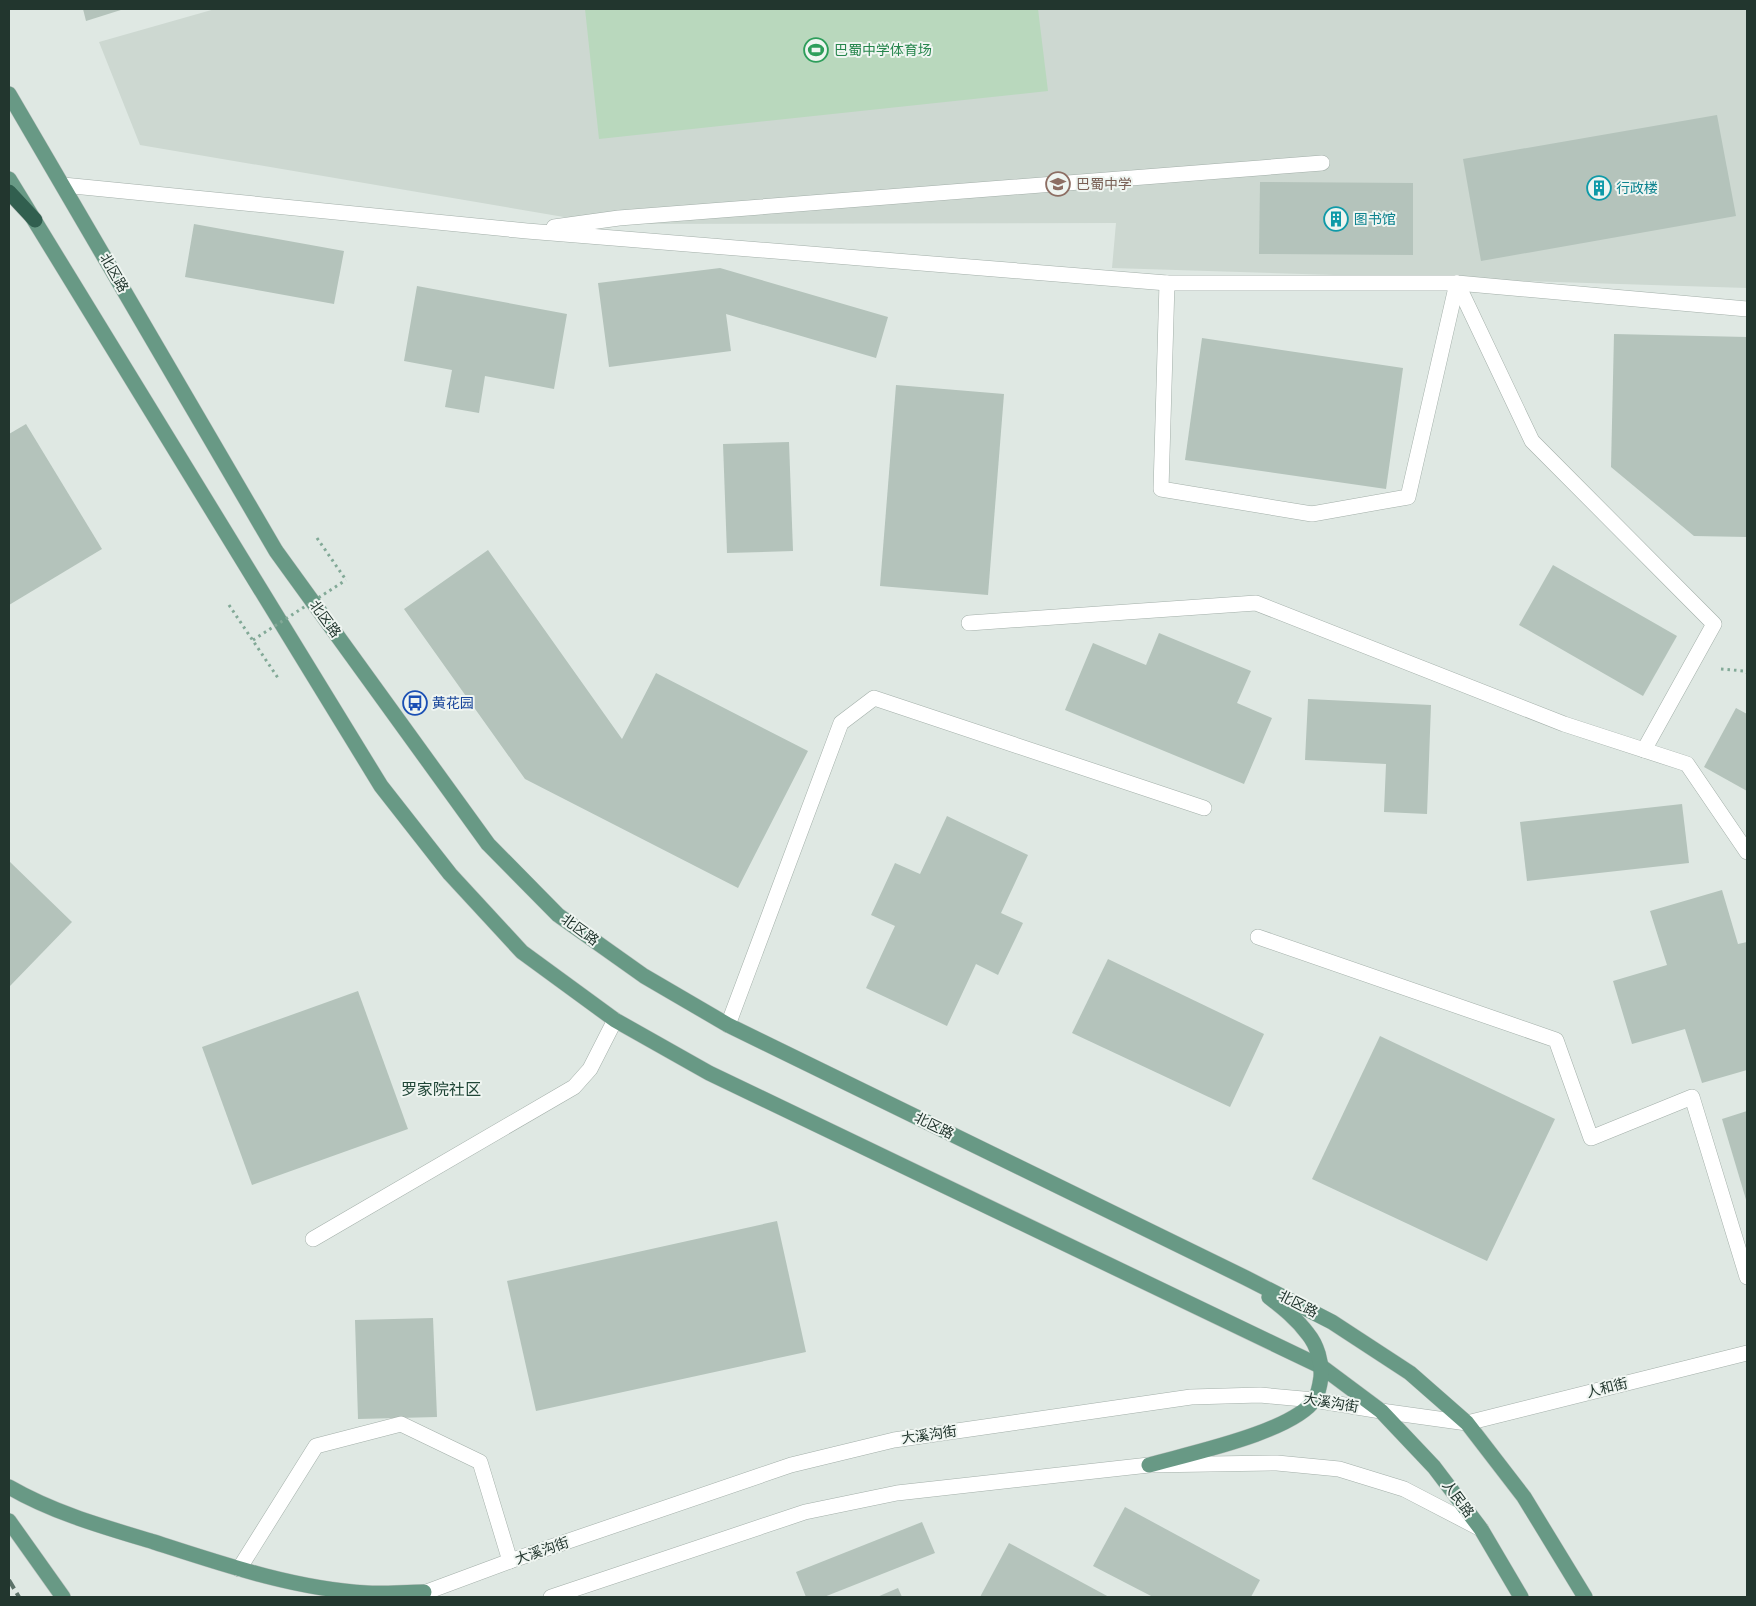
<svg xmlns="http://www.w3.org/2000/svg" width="1756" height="1606" viewBox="0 0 1756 1606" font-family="'Varela Round','Noto Sans SC',sans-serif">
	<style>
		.built { fill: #cdd8d1 }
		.green { fill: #b9d8bd }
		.building { fill: #b4c3bb }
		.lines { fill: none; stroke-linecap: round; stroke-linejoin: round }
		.minor-casing { stroke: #a3afa9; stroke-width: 16 }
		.major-casing { stroke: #bdc3c0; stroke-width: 16 }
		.highway-casing { stroke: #bdc3c0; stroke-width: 16 }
		.path { stroke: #82a997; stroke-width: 3; stroke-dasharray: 2.5 4; stroke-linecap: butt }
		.minor { stroke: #fff; stroke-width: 15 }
		.major { stroke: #689985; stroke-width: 15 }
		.highway { stroke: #315f4f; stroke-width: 15 }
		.rail { stroke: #5c7269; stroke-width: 4; stroke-dasharray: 10 5; stroke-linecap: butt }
		.path-bridge { stroke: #82a997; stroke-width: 3; stroke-dasharray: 2.5 4; stroke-linecap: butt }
		.labels { text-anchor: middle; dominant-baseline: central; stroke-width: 4; stroke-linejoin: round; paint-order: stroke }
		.leisure-label { font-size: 14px; fill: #27864d; stroke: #eff5f1; text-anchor: start }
		.education-label { font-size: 14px; fill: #785e54; stroke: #eff5f1; text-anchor: start }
		.culture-label { font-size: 14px; fill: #0d838f; stroke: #eff5f1; text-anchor: start }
		.street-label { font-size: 14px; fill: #22362e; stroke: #eff5f1 }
		.transit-label { font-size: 14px; fill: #164399; stroke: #eff5f1; text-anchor: start }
		.quarter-label { font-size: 16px; fill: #204637; stroke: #eff5f1 }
	</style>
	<rect width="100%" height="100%" fill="#dfe8e3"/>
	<path class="built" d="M 215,9 L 1747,9 L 1747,288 L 1112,268 L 1116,223 L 605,224 L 140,145 L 99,42 Z"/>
	<path class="green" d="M 585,9 L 1038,9 L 1048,91 L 599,139 Z"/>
	<g class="building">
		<path d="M 83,9 L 124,9 L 86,21 Z"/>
		<path d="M 1717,115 L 1736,216 L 1481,261 L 1463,159 Z"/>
		<path d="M 1260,182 L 1413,183 L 1413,255 L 1259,254 Z"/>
		<path d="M 194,224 L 344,251 L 334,304 L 185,277 Z"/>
		<path d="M 720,268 L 888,317 L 876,358 L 726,314 L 731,351 L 609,367 L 598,283 Z"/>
		<path d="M 417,286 L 567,314 L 554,389 L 485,376 L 479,413 L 445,407 L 452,370 L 404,361 Z"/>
		<path d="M 1614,334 L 1747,337 L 1747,537 L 1694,536 L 1611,467 Z"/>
		<path d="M 1202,338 L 1403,368 L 1386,489 L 1185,460 Z"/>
		<path d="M 896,385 L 1004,394 L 988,595 L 880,586 Z"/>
		<path d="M 26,424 L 102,549 L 9,605 L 9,434 Z"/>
		<path d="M 789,442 L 793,551 L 727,553 L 723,444 Z"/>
		<path d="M 488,550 L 622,739 L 656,673 L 808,751 L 738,888 L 525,779 L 404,609 Z"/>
		<path d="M 1553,565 L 1677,636 L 1643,696 L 1519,625 Z"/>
		<path d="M 1159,633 L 1251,671 L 1237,703 L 1272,718 L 1244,784 L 1065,710 L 1093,643 L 1146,665 Z"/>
		<path d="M 1308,699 L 1431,705 L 1427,814 L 1384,812 L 1386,764 L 1305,760 Z"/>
		<path d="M 1736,708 L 1747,714 L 1747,791 L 1704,767 Z"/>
		<path d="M 1682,804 L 1689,863 L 1527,881 L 1520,822 Z"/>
		<path d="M 947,816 L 1028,855 L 1001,913 L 1023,923 L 998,975 L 976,964 L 947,1026 L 866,988 L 895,926 L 871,915 L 895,863 L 920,874 Z"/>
		<path d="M 9,861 L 72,922 L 9,987 Z"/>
		<path d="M 1722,890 L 1738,944 L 1747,942 L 1747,1070 L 1702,1083 L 1685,1029 L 1632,1044 L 1613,981 L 1667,965 L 1650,911 Z"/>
		<path d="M 1108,959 L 1264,1034 L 1230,1107 L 1072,1033 Z"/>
		<path d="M 358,991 L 408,1129 L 252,1185 L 202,1047 Z"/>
		<path d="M 1380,1036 L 1555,1119 L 1487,1261 L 1312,1179 Z"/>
		<path d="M 1747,1111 L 1747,1203 L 1722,1119 Z"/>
		<path d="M 777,1221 L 806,1352 L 536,1411 L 507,1281 Z"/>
		<path d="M 433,1318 L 437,1417 L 358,1419 L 355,1320 Z"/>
		<path d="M 1125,1507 L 1260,1580 L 1251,1597 L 1153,1597 L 1093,1566 Z"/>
		<path d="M 922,1522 L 935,1553 L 824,1597 L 806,1597 L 796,1572 Z"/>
		<path d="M 1009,1543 L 1109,1597 L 980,1597 Z"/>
		<path d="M 898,1588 L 902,1597 L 877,1597 Z"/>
	</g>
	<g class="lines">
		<g class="minor-casing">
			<g id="minor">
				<path d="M 63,185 L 527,231 L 1167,283 L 1457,283 L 1747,309"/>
				<path d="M 554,227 L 619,218 L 1322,163"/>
				<path d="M 1167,283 L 1161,489 L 1312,514 L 1408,497 L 1457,283"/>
				<path d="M 1457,283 L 1532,441 L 1714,624 L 1644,750"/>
				<path d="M 969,623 L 1256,603 L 1564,724 L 1687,764 L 1747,852"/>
				<path d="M 1258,937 L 1556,1040 L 1591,1138 L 1692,1097 L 1747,1277"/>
				<path d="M 728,1025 L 841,723 L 874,698 L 1204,808"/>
				<path d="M 313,1239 L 574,1087 L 590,1069 L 615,1020"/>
				<path d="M 239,1569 L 316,1446 L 401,1424 L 480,1462 L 510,1561"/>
				<path d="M 413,1597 L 510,1561 L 791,1465 L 894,1440 L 1191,1397 L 1260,1395 L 1314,1400 L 1381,1411 L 1467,1423 L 1747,1353"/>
				<path d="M 551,1597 L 805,1512 L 897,1493 L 1149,1465 L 1277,1463 L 1339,1469 L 1404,1489 L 1481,1529"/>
			</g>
		</g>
		<g class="major-casing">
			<g id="major">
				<path d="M 9,94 L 276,551 L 488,844 L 558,915 L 644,976 L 728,1025 L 1246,1278 L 1332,1322 L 1410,1373 L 1467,1423 L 1524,1497 L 1585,1597"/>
				<path d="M 9,179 L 381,786 L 450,874 L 522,952 L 615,1020 L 709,1073 L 1322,1367 L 1381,1411 L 1434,1467 L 1481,1529 L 1521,1597"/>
				<path d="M 1149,1465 C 1187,1454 1294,1432 1315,1399 C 1319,1392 1320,1384 1321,1377 C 1322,1362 1317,1345 1308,1334 C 1297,1319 1283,1308 1269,1297"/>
				<path d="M 9,1487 C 54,1513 104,1527 154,1542 C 222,1564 295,1589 367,1593 C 386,1594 405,1592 424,1592"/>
				<path d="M 9,1521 L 63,1597"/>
			</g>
		</g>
		<g class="highway-casing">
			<path id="highway" d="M 9,192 L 35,220"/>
		</g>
		<g class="path">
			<path d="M 317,538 L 346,580"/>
			<path d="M 229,605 L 278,678"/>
			<path d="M 1721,669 L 1744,671 L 1747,673"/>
		</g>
		<use href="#minor" class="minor"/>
		<use href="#major" class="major"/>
		<use href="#highway" class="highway"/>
		<path class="rail" d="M 9,1580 L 19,1597"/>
		<path class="path-bridge" d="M 253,640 L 346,580"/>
	</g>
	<defs>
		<g id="stadium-ring" transform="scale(1.25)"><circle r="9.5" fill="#eff5f1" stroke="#2e9e5b" stroke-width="1.5"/><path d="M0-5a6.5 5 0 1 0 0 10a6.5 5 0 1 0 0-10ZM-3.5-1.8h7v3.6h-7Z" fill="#2e9e5b"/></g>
		<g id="school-ring" transform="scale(1.25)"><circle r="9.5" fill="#eff5f1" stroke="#8d6e63" stroke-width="1.5"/><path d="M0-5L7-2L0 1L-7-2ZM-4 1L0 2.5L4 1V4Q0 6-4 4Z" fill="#8d6e63"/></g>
		<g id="building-ring" transform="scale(1.25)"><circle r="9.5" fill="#eff5f1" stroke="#0f9aa8" stroke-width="1.5"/><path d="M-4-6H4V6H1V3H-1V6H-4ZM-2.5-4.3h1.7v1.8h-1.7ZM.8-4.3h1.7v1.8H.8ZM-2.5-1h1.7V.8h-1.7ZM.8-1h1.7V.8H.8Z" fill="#0f9aa8"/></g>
		<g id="bus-ring" transform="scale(1.25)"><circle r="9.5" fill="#eff5f1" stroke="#1a4fb4" stroke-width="1.5"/><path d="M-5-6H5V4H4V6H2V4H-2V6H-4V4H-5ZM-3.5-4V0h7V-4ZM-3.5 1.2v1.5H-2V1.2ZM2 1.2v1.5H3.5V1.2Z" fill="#1a4fb4"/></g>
	</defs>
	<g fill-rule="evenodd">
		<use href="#stadium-ring" x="816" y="50"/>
		<use href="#school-ring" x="1058" y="184"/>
		<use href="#building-ring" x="1599" y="188"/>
		<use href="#building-ring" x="1336" y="219"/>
		<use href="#bus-ring" x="415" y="703"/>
	</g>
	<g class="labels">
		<g class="leisure-label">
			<text x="834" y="50">巴蜀中学体育场</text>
		</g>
		<g class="education-label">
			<text x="1076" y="184">巴蜀中学</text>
		</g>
		<g class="culture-label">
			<text x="1616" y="188">行政楼</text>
			<text x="1354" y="219">图书馆</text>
		</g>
		<g class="street-label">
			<text transform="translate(114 273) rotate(60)">北区路</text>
			<text transform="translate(325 619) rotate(54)">北区路</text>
			<text transform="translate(580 930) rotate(36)">北区路</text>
			<text transform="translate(934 1126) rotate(26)">北区路</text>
			<text transform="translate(1298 1304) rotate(27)">北区路</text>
			<text transform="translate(1607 1388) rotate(-14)">人和街</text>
			<text transform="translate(1331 1403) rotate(9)">大溪沟街</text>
			<text transform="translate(929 1435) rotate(-8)">大溪沟街</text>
			<text transform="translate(1458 1499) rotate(53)">人民路</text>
			<text transform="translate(542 1551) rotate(-19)">大溪沟街</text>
		</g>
		<g class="transit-label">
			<text x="432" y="703">黄花园</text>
		</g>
		<g class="quarter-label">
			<text x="441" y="1090">罗家院社区</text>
		</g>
	</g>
	<rect width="1756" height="1606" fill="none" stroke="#22362e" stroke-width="20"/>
</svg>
